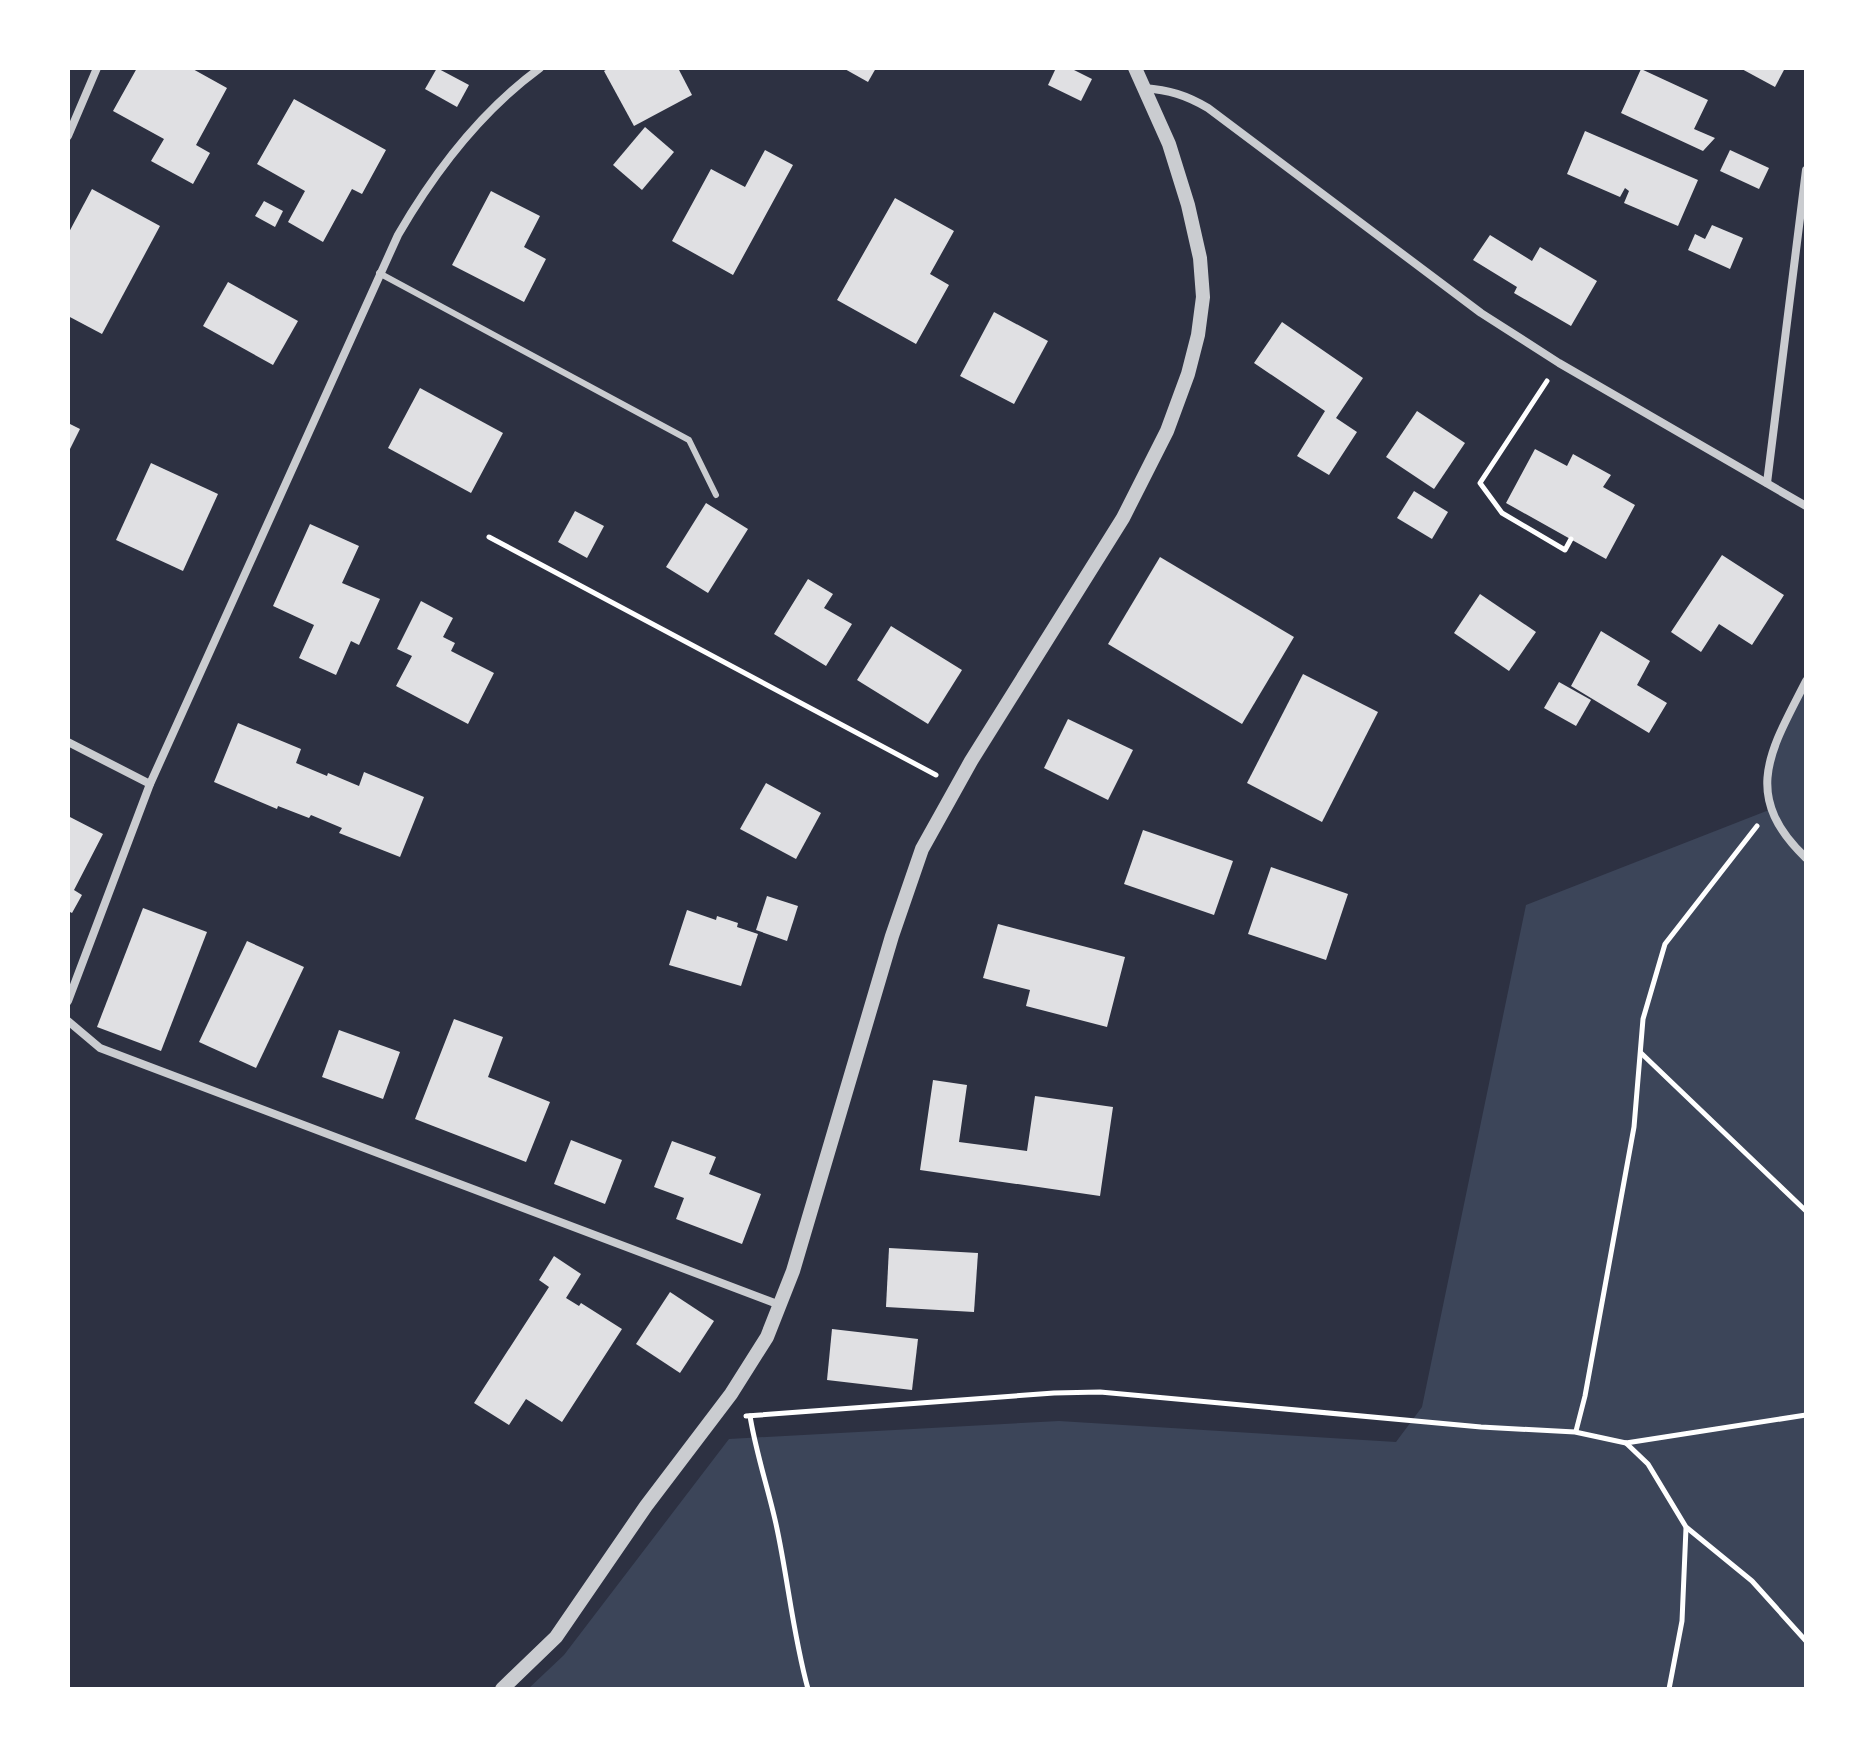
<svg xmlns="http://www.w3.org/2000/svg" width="1874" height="1757" viewBox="0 0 1874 1757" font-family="Roboto,sans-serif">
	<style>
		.green { fill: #3c4559 }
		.building { fill: #e0e0e3 }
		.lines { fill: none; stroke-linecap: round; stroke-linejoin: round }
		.path { stroke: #fff; stroke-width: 5 }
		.service { stroke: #caccd0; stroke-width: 6 }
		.minor { stroke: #caccd0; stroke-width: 8 }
		.tertiary { stroke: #caccd0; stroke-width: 14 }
	</style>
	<rect width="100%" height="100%" fill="#2d3142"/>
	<path class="green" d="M 1806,681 L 1806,1689 L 528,1689 L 564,1655 L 729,1439 L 1059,1421 L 1396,1442 L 1422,1407 L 1526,905 L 1769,810 L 1769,766 Z"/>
	<g class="building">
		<path d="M 137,68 L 191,68 L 227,88 L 196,145 L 210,153 L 193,184 L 151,161 L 164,139 L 113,111 Z"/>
		<path d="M 437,68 L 469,85 L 457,107 L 425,89 Z"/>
		<path d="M 609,68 L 678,68 L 692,95 L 634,126 L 604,71 Z"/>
		<path d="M 843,68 L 876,68 L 868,82 Z"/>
		<path d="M 1056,68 L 1070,68 L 1092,79 L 1081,101 L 1048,85 Z"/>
		<path d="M 1740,68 L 1785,68 L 1775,87 Z"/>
		<path d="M 1641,69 L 1708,100 L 1694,129 L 1715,138 L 1703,151 L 1621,113 Z"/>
		<path d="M 294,99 L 386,150 L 362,194 L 352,189 L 323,242 L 288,222 L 305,191 L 257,164 Z"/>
		<path d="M 645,127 L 674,152 L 642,190 L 613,165 Z"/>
		<path d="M 1585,131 L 1698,180 L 1678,226 L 1624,203 L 1629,191 L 1625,188 L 1620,197 L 1567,174 Z"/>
		<path d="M 765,150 L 793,165 L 733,275 L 672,241 L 711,169 L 745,187 Z"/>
		<path d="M 1730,150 L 1769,168 L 1759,189 L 1720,171 Z"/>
		<path d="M 92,189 L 160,226 L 102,334 L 68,316 L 68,234 Z"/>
		<path d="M 491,191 L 540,216 L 524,247 L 546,259 L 524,302 L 452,265 Z"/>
		<path d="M 895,198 L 954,231 L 930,274 L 949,285 L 916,344 L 837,300 Z"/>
		<path d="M 264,201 L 283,211 L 275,227 L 255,216 Z"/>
		<path d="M 1712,225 L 1743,238 L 1730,269 L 1688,250 L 1695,234 L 1705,239 Z"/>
		<path d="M 1490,235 L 1532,261 L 1540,247 L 1597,281 L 1571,326 L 1514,293 L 1517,287 L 1473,260 Z"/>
		<path d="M 228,282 L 298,321 L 273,365 L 203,326 Z"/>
		<path d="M 994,312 L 1048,341 L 1014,404 L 960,376 Z"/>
		<path d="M 1282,322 L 1363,378 L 1336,418 L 1357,432 L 1329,475 L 1297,456 L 1325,411 L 1254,363 Z"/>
		<path d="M 420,388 L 503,433 L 471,493 L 388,448 Z"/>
		<path d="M 1417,411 L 1465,443 L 1434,489 L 1386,457 Z"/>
		<path d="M 68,423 L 80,429 L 68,453 Z"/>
		<path d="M 1535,449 L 1567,466 L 1573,454 L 1611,475 L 1603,487 L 1635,505 L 1606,559 L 1506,503 Z"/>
		<path d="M 151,463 L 218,494 L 183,571 L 116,540 Z"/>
		<path d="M 1414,491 L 1448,512 L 1432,539 L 1397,518 Z"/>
		<path d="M 706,503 L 748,529 L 708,593 L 666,567 Z"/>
		<path d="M 575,511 L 604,526 L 587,558 L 558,542 Z"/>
		<path d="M 310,524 L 359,546 L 342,583 L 380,599 L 359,645 L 351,641 L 336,675 L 299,658 L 314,625 L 273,606 Z"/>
		<path d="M 1722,555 L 1784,595 L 1752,645 L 1719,624 L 1701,652 L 1671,632 Z"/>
		<path d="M 1160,557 L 1294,637 L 1242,724 L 1108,644 Z"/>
		<path d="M 808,579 L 833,594 L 824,608 L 852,624 L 826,666 L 774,634 Z"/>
		<path d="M 1480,594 L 1536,632 L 1509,671 L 1454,633 Z"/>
		<path d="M 421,601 L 453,618 L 443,637 L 455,643 L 451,651 L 494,673 L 468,724 L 396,686 L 412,656 L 397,649 Z"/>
		<path d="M 891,626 L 962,670 L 928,724 L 857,680 Z"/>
		<path d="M 1601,631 L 1650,661 L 1637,685 L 1667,703 L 1649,733 L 1571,686 Z"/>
		<path d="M 1303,674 L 1378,712 L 1322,822 L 1247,783 Z"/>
		<path d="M 1559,682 L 1591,700 L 1576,726 L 1544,708 Z"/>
		<path d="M 1068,719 L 1133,750 L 1108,800 L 1044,768 Z"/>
		<path d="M 238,723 L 301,749 L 296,763 L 327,776 L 328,773 L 359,786 L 364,772 L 424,797 L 400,857 L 339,833 L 342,828 L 311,815 L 309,818 L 278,806 L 277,809 L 214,782 Z"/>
		<path d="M 766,783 L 821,813 L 796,859 L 740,829 Z"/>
		<path d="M 68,816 L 103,834 L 74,890 L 82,895 L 72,913 L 68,911 Z"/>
		<path d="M 1143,830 L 1233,861 L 1214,915 L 1124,884 Z"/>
		<path d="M 1271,867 L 1348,894 L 1326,960 L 1248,934 Z"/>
		<path d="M 767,896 L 798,906 L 787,941 L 756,930 Z"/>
		<path d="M 143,908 L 207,932 L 161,1051 L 97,1027 Z"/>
		<path d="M 687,910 L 716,920 L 717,916 L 738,923 L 737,927 L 758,934 L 741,986 L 669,965 Z"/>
		<path d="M 998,924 L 1125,957 L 1107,1027 L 1026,1006 L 1030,990 L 983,978 Z"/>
		<path d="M 247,941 L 304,967 L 256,1068 L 199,1042 Z"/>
		<path d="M 454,1019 L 503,1037 L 488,1077 L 550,1102 L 526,1162 L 415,1119 Z"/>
		<path d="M 339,1030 L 400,1052 L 383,1099 L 322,1077 Z"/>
		<path d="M 933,1080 L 967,1085 L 959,1142 L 1027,1151 L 1035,1096 L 1113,1107 L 1100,1196 L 920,1170 Z"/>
		<path d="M 571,1140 L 622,1160 L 605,1204 L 554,1184 Z"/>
		<path d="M 672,1141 L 716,1157 L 709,1174 L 761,1194 L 742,1244 L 676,1219 L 684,1198 L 654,1187 Z"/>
		<path d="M 889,1248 L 978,1253 L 974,1312 L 886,1307 Z"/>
		<path d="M 554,1256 L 581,1274 L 566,1298 L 579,1306 L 581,1303 L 622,1329 L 562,1422 L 526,1399 L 509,1425 L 474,1403 L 549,1287 L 539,1280 Z"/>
		<path d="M 670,1292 L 714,1321 L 680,1373 L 636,1344 Z"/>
		<path d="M 832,1329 L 918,1339 L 912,1390 L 827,1380 Z"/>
	</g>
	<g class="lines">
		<g class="path">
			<path d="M 1547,381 L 1480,483 L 1502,513 L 1565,550 L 1571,539"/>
			<path d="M 489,537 L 936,775"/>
			<path d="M 1641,1053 L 1806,1211"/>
			<path d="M 746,1416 L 1054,1393 L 1100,1392 L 1481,1427 L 1575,1432 L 1626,1443 L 1806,1415"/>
			<path d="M 750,1416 C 756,1453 768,1488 776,1524 C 788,1579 793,1635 808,1689"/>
			<path d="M 1576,1431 L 1585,1396 L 1634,1127 L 1643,1019 L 1665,944 L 1757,826"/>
			<path d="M 1626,1443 L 1648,1464 L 1686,1527 L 1752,1581 L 1806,1641"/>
			<path d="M 1669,1689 L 1682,1621 L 1686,1528"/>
		</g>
		<path class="service" d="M 379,273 L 689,440 L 716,495"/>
		<g class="minor">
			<path d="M 1144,88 C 1169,90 1186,95 1208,108 L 1481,313 L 1559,363 L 1806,506"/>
			<path d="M 68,136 L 97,68"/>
			<path d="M 1767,483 L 1806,170"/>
			<path d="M 1806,681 C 1771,750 1740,795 1806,858"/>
			<path d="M 68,742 L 150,784"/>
			<path d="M 68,1001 L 150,784 L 398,235 C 435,171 480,112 540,68"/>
			<path d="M 68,1021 L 100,1048 L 780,1305"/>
		</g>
		<path class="tertiary" d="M 502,1689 L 556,1637 L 646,1506 L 731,1394 L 767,1337 L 793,1271 L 892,936 L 922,849 L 971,761 L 1123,518 L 1167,431 L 1188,374 L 1198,335 L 1203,297 L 1200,258 L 1188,205 L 1169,144 L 1135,68"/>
	</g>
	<rect width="1874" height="1757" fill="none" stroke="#ffffff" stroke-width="140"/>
</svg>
